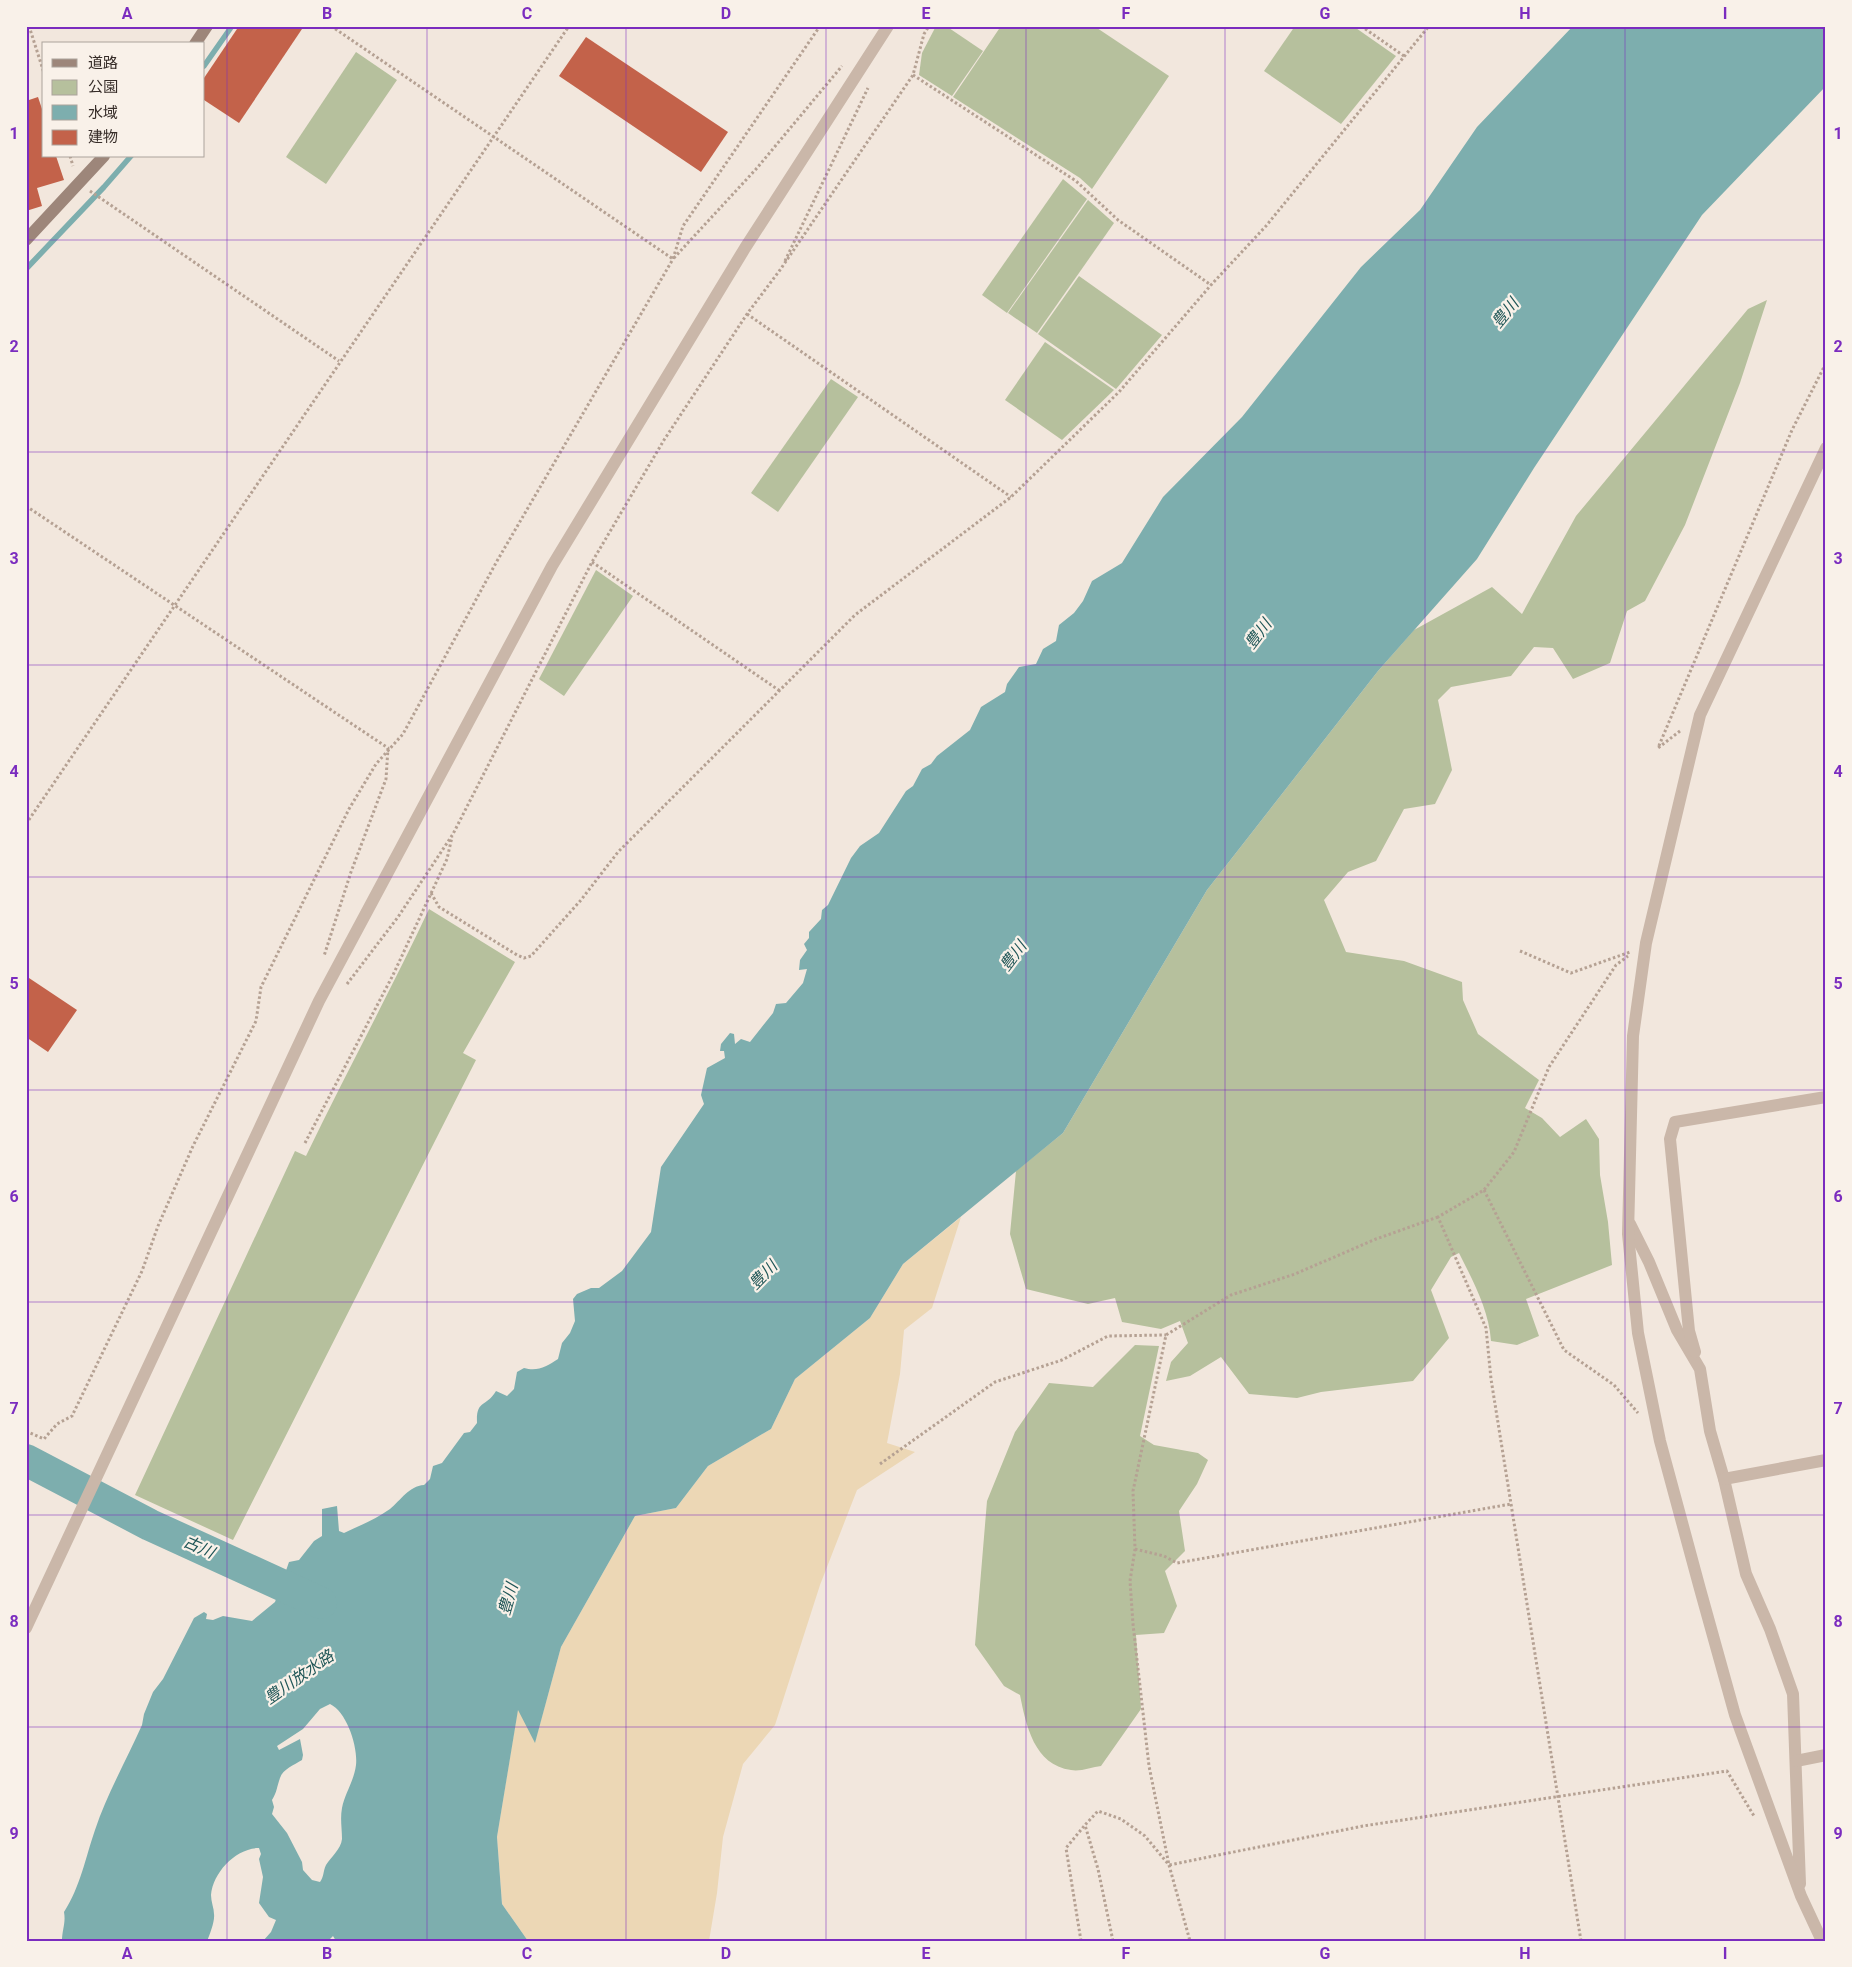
<svg xmlns="http://www.w3.org/2000/svg" width="1852" height="1967" viewBox="0 0 1852 1967" font-family="Roboto,'Noto Sans JP',sans-serif">
	<style>
		.green { fill: #b6c09d }
		.sand { fill: #ecd7b5 }
		.water { fill: #7daeae; fill-rule: evenodd }
		.lines { fill: none; stroke-linecap: round; stroke-linejoin: round }
		.stream { stroke: #7daeae; stroke-width: 5.5 }
		.river { stroke: #7daeae; stroke-width: 32 }
		.building { fill: #c3624a }
		.path { stroke: #b5a193; stroke-width: 3; stroke-dasharray: 2.5 2.5; stroke-linecap: butt }
		.minor { stroke: #cab7a9; stroke-width: 12 }
		.secondary { stroke: #9d867a; stroke-width: 12 }
		.grid { fill: none; stroke: #7b2cbf; stroke-width: 1; stroke-opacity: 0.55 }
		.labels { text-anchor: middle; dominant-baseline: central; stroke-width: 4.5; stroke-linejoin: round; paint-order: stroke }
		.water-label { font-size: 16px; font-style: italic; fill: #1f5657; stroke: #f9f1e9 }
		.neatline { fill: none; stroke: #7b2cbf; stroke-width: 2 }
		.grid-label { font-size: 16px; text-anchor: middle; font-weight: bold; fill: #7b2cbf }
	</style>
	<rect width="100%" height="100%" fill="#f2e7dd"/>
	<g class="green">
		<path d="M 936,26 L 946,26 L 983,51 L 952,96 L 919,75 L 922,53 Z"/>
		<path d="M 1001,26 L 1094,26 L 1169,76 L 1092,189 L 1080,178 L 953,97 Z"/>
		<path d="M 1295,26 L 1353,26 L 1396,56 L 1341,124 L 1264,71 Z"/>
		<path d="M 356,52 L 397,80 L 326,184 L 286,157 Z"/>
		<path d="M 1063,179 L 1087,199 L 1007,313 L 982,295 Z"/>
		<path d="M 1088,200 L 1114,223 L 1037,333 L 1008,313 Z"/>
		<path d="M 1079,276 L 1162,335 L 1116,389 L 1038,334 Z"/>
		<path d="M 1767,300 L 1740,383 L 1685,525 L 1645,601 L 1627,611 L 1610,663 L 1573,679 L 1553,648 L 1534,647 L 1511,676 L 1451,687 L 1438,700 L 1452,770 L 1435,804 L 1404,809 L 1376,861 L 1348,872 L 1324,900 L 1346,952 L 1404,961 L 1462,982 L 1463,1000 L 1478,1034 L 1539,1080 L 1525,1108 L 1542,1118 L 1560,1137 L 1586,1119 L 1599,1139 L 1600,1175 L 1608,1222 L 1612,1265 L 1526,1299 L 1539,1336 L 1517,1345 L 1491,1341 C 1489,1310 1473,1281 1459,1253 L 1451,1257 L 1431,1290 L 1449,1338 L 1413,1381 L 1321,1392 L 1297,1398 L 1249,1394 L 1221,1357 L 1190,1376 L 1166,1381 L 1171,1362 L 1188,1343 L 1180,1321 L 1161,1329 L 1122,1322 L 1115,1298 L 1088,1304 L 1026,1289 L 1010,1234 L 1016,1171 L 1063,1133 L 1207,890 L 1378,671 L 1414,630 L 1492,587 L 1522,614 L 1576,516 L 1748,309 Z"/>
		<path d="M 1045,342 L 1114,390 L 1062,440 L 1005,400 Z"/>
		<path d="M 831,379 L 858,397 L 778,512 L 751,493 Z"/>
		<path d="M 596,570 L 633,596 L 564,696 L 539,679 Z"/>
		<path d="M 429,909 L 515,962 L 463,1053 L 476,1060 L 233,1540 L 135,1495 L 295,1151 L 306,1156 C 346,1073 390,992 429,909 Z"/>
		<path d="M 1135,1345 L 1159,1346 L 1140,1436 L 1154,1445 L 1198,1453 L 1208,1460 L 1197,1484 L 1179,1511 L 1185,1551 L 1165,1571 L 1177,1606 L 1164,1633 L 1136,1635 L 1141,1709 L 1101,1766 C 1092,1767 1080,1772 1071,1770 C 1034,1765 1026,1725 1020,1695 L 1004,1686 L 975,1645 L 987,1501 L 1015,1432 L 1049,1383 L 1093,1387 Z"/>
	</g>
	<path class="sand" d="M 961,1217 L 932,1308 L 904,1330 L 900,1374 L 887,1443 L 915,1452 L 857,1490 L 820,1585 L 775,1725 L 743,1764 L 723,1837 L 717,1893 L 709,1941 L 528,1941 L 502,1904 L 497,1837 L 518,1708 L 535,1742 L 561,1647 L 635,1516 L 676,1508 L 708,1466 L 771,1429 L 795,1379 L 870,1318 L 903,1264 Z"/>
	<path class="water" d="M 1573,26 L 1826,26 L 1826,86 L 1702,215 L 1534,468 L 1477,559 L 1378,671 L 1207,890 L 1063,1133 L 903,1264 L 870,1318 L 795,1379 L 771,1429 L 708,1466 L 676,1508 L 635,1516 L 561,1647 L 535,1743 L 518,1710 L 497,1837 L 502,1904 L 528,1941 L 336,1941 L 333,1936 L 328,1941 L 263,1941 L 271,1932 L 276,1920 L 269,1917 L 259,1903 L 263,1877 L 259,1859 L 261,1854 L 259,1848 C 236,1848 213,1872 211,1895 C 211,1902 214,1908 214,1914 C 215,1921 210,1934 207,1941 L 62,1941 C 62,1930 66,1923 64,1912 C 81,1885 85,1859 95,1830 C 107,1794 127,1759 142,1725 L 144,1714 L 153,1692 L 163,1679 L 194,1618 L 204,1612 L 207,1614 L 206,1619 L 213,1620 L 223,1616 L 252,1621 L 275,1602 L 289,1562 L 299,1560 L 314,1541 L 322,1536 L 322,1509 L 337,1506 L 339,1531 L 344,1533 C 359,1526 376,1519 390,1509 C 401,1500 409,1486 424,1485 L 430,1479 L 433,1466 L 442,1463 L 464,1433 L 470,1432 L 477,1423 C 476,1399 486,1408 496,1391 L 507,1396 L 514,1389 L 517,1372 L 524,1368 C 538,1372 547,1366 558,1359 L 562,1343 L 570,1333 L 575,1321 L 573,1299 L 577,1294 L 591,1288 L 599,1288 L 622,1271 L 651,1232 L 661,1167 L 704,1104 L 701,1095 L 707,1068 L 725,1058 L 724,1051 L 720,1051 L 721,1044 L 730,1033 L 734,1034 L 735,1044 L 741,1039 L 750,1042 L 773,1013 L 776,1004 L 786,1003 L 803,983 L 807,969 L 799,970 L 800,960 L 807,950 L 804,944 L 809,938 L 809,932 L 821,919 L 822,910 L 828,905 L 851,858 L 860,846 L 879,833 L 906,791 L 913,786 L 922,769 L 931,764 L 937,756 L 970,730 L 981,707 L 1005,692 L 1007,684 L 1019,667 L 1036,664 L 1043,649 L 1056,641 L 1059,625 L 1074,613 L 1083,601 L 1092,581 L 1122,563 L 1163,497 L 1242,417 L 1361,267 L 1420,210 L 1477,127 ZM 330,1704 C 347,1712 358,1747 356,1765 C 354,1781 345,1793 342,1808 C 340,1819 342,1828 342,1839 C 341,1849 331,1857 326,1865 C 323,1871 324,1877 320,1882 L 312,1880 L 303,1870 L 302,1862 L 287,1833 L 272,1814 L 274,1807 L 272,1800 C 277,1792 277,1786 280,1778 C 283,1769 294,1765 302,1760 L 303,1755 L 300,1739 L 279,1750 L 277,1746 L 303,1729 L 320,1709 Z"/>
	<g class="lines">
		<g class="stream">
			<path d="M 204,66 L 232,26"/>
			<path d="M 26,269 L 104,187 L 131,156"/>
		</g>
		<path class="river" d="M 26,1460 L 150,1525 L 321,1603"/>
	</g>
	<g class="building">
		<path d="M 239,26 L 304,26 L 239,123 L 204,100 L 204,78 Z"/>
		<path d="M 586,37 L 728,132 L 701,172 L 559,76 Z"/>
		<path d="M 38,97 L 44,115 L 44,156 L 56,156 L 64,180 L 37,188 L 42,206 L 26,211 L 26,101 Z"/>
		<path d="M 26,976 L 77,1010 L 48,1052 L 26,1037 Z"/>
	</g>
	<g class="lines">
		<g class="path">
			<path d="M 29,26 L 44,73"/>
			<path d="M 331,26 L 673,259 L 757,168 L 842,66"/>
			<path d="M 1361,26 L 1404,56"/>
			<path d="M 913,75 L 1076,181 L 1118,220 L 1211,285"/>
			<path d="M 70,156 L 73,166"/>
			<path d="M 90,191 L 339,361"/>
			<path d="M 785,261 L 868,88"/>
			<path d="M 747,314 L 1011,497"/>
			<path d="M 26,506 L 388,748 L 386,779 L 351,872 L 324,956"/>
			<path d="M 592,562 L 780,691"/>
			<path d="M 1680,731 L 1658,748 L 1792,430 L 1826,363"/>
			<path d="M 26,824 L 569,26"/>
			<path d="M 431,893 L 439,907 L 517,955 L 524,958 L 531,956 L 581,900 L 618,852 L 855,615 L 1011,497 L 1119,392 L 1211,285 L 1266,226 L 1429,26"/>
			<path d="M 1520,951 L 1571,973 L 1630,952"/>
			<path d="M 347,984 L 398,917 L 453,834 L 592,562 L 664,440 L 747,314 L 780,270 L 913,75 L 924,34 L 929,26"/>
			<path d="M 305,1143 L 393,975 L 447,859 L 452,837"/>
			<path d="M 1484,1190 L 1564,1350 L 1614,1385 L 1638,1413"/>
			<path d="M 1438,1217 L 1376,1239 L 1295,1274 L 1231,1295 L 1166,1335 L 1133,1491 L 1135,1549 L 1130,1581 L 1133,1624 L 1149,1766 L 1169,1865 L 1363,1826 L 1727,1771 L 1754,1816"/>
			<path d="M 26,1431 L 44,1439 L 57,1424 L 72,1416 L 142,1271 L 158,1226 L 193,1146 L 256,1021 L 261,987 L 349,809 L 376,764 L 403,734 L 497,561 L 673,259 L 683,226 L 820,26"/>
			<path d="M 880,1464 L 995,1382 L 1062,1360 L 1108,1336 L 1166,1335"/>
			<path d="M 1135,1549 L 1164,1556 L 1177,1563 L 1511,1504"/>
			<path d="M 1081,1941 L 1066,1848 L 1085,1825"/>
			<path d="M 1113,1941 L 1098,1869 L 1085,1825 L 1098,1811 L 1121,1819 L 1145,1836 L 1169,1865 L 1190,1941"/>
			<path d="M 1581,1941 L 1491,1379 L 1486,1328 L 1438,1217 L 1484,1190 L 1514,1152 L 1549,1067 L 1616,965 L 1628,956"/>
		</g>
		<g class="minor">
			<path d="M 1630,1224 L 1649,1262 L 1677,1330 L 1700,1369 L 1710,1431 L 1724,1479 L 1746,1574 L 1770,1629 L 1793,1694 L 1800,1884"/>
			<path d="M 1695,1352 L 1689,1331 L 1670,1139 L 1675,1122 L 1826,1097"/>
			<path d="M 1724,1479 L 1826,1460"/>
			<path d="M 26,1628 L 319,1001 L 552,566 L 745,248 L 888,26"/>
			<path d="M 1796,1761 L 1826,1755"/>
			<path d="M 1822,1941 L 1801,1896 L 1735,1715 L 1700,1589 L 1660,1441 L 1638,1333 L 1628,1234 L 1633,1036 L 1646,943 L 1700,715 L 1826,448"/>
		</g>
		<g class="secondary">
			<path d="M 195,44 L 207,26"/>
			<path d="M 26,240 L 104,156"/>
		</g>
	</g>
	<path class="grid" d="M 227,26 L 227,1941M 427,26 L 427,1941M 626,26 L 626,1941M 826,26 L 826,1941M 1026,26 L 1026,1941M 1225,26 L 1225,1941M 1425,26 L 1425,1941M 1625,26 L 1625,1941M 26,240 L 1826,240M 26,452 L 1826,452M 26,665 L 1826,665M 26,877 L 1826,877M 26,1090 L 1826,1090M 26,1302 L 1826,1302M 26,1515 L 1826,1515M 26,1727 L 1826,1727"/>
	<g class="labels">
		<g class="water-label">
			<text transform="translate(1505 313) rotate(-51)">豊川</text>
			<text transform="translate(1258 634) rotate(-53)">豊川</text>
			<text transform="translate(1013 956) rotate(-53)">豊川</text>
			<text transform="translate(763 1275) rotate(-46)">豊川</text>
			<text transform="translate(199 1547) rotate(24)">古川</text>
			<text transform="translate(508 1599) rotate(-74)">豊川</text>
			<text transform="translate(299 1677) rotate(-35)">豊川放水路</text>
		</g>
	</g>
	<rect width="1852" height="1967" fill="none" stroke="#f9f1e9" stroke-width="55"/>
	<rect x="42" y="42" width="162" height="115" fill="#f9f1e9" stroke="#aba39c"/>
	<rect x="52" y="59" width="25" height="8" fill="#9d867a" stroke="#aba39c"/>
	<text x="88" y="68" font-size="15" fill="#372d29">道路</text>
	<rect x="52" y="80" width="25" height="15" fill="#b6c09d" stroke="#aba39c"/>
	<text x="88" y="92" font-size="15" fill="#372d29">公園</text>
	<rect x="52" y="105" width="25" height="15" fill="#7daeae" stroke="#aba39c"/>
	<text x="88" y="118" font-size="15" fill="#372d29">水域</text>
	<rect x="52" y="130" width="25" height="15" fill="#c3624a" stroke="#aba39c"/>
	<text x="88" y="142" font-size="15" fill="#372d29">建物</text>
	<rect x="28" y="28" width="1796" height="1912" class="neatline"/>
	<g class="grid-label">
		<text x="127" y="19">A</text>
		<text x="327" y="19">B</text>
		<text x="527" y="19">C</text>
		<text x="726" y="19">D</text>
		<text x="926" y="19">E</text>
		<text x="1126" y="19">F</text>
		<text x="1325" y="19">G</text>
		<text x="1525" y="19">H</text>
		<text x="1725" y="19">I</text>
		<text x="14" y="139">1</text>
		<text x="1838" y="139">1</text>
		<text x="14" y="352">2</text>
		<text x="1838" y="352">2</text>
		<text x="14" y="564">3</text>
		<text x="1838" y="564">3</text>
		<text x="14" y="777">4</text>
		<text x="1838" y="777">4</text>
		<text x="14" y="989">5</text>
		<text x="1838" y="989">5</text>
		<text x="14" y="1202">6</text>
		<text x="1838" y="1202">6</text>
		<text x="14" y="1414">7</text>
		<text x="1838" y="1414">7</text>
		<text x="14" y="1627">8</text>
		<text x="1838" y="1627">8</text>
		<text x="14" y="1839">9</text>
		<text x="1838" y="1839">9</text>
		<text x="127" y="1959">A</text>
		<text x="327" y="1959">B</text>
		<text x="527" y="1959">C</text>
		<text x="726" y="1959">D</text>
		<text x="926" y="1959">E</text>
		<text x="1126" y="1959">F</text>
		<text x="1325" y="1959">G</text>
		<text x="1525" y="1959">H</text>
		<text x="1725" y="1959">I</text>
	</g>
</svg>
